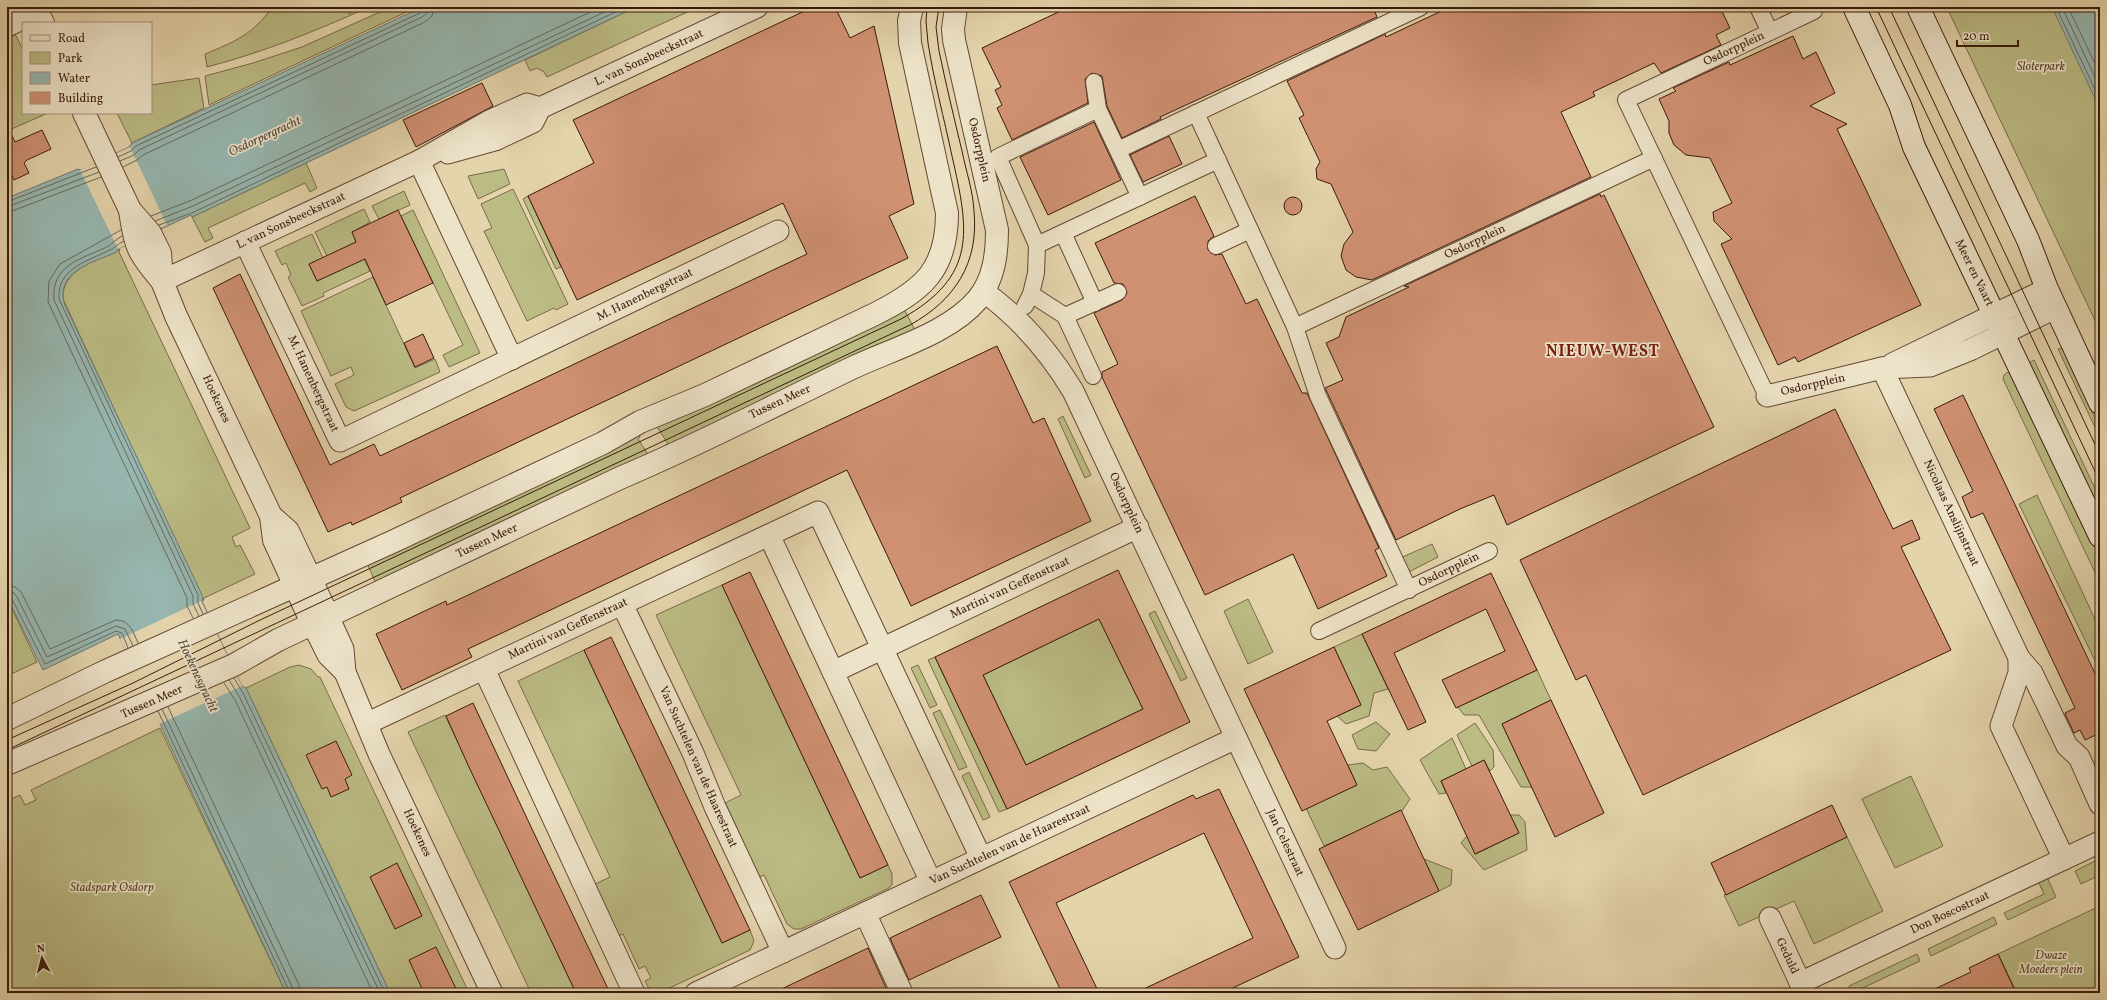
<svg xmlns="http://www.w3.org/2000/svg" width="2107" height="1000" viewBox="0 0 2107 1000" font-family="Vollkorn,serif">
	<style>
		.green { fill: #bbbb84; stroke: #7a6a48 }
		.water { fill: #97b7b0; stroke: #72786e }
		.pier { fill: #e4d4ac }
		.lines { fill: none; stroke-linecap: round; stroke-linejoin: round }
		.shore { stroke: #68685e; stroke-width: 1 }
		.building { fill: #d09173; stroke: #3a190b; fill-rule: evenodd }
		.pedestrian-casing { stroke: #644833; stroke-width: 18 }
		.minor-casing { stroke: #644833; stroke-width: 23 }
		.tertiary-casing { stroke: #644833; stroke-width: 24 }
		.secondary-casing { stroke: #3a190b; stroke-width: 24 }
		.pedestrian { stroke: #ede3c9; stroke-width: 16 }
		.minor { stroke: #ede3c9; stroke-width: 21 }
		.tertiary { stroke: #ede3c9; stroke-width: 22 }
		.secondary { stroke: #ede3c9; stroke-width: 22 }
		.tram { stroke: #3a190b; stroke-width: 1 }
		.labels { text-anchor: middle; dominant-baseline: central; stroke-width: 3.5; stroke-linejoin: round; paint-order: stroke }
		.street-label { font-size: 12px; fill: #3a190b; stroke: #ede3c9 }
		.park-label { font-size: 12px; font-style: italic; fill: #5a4229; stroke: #ede3c9 }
		.water-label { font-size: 13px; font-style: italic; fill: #56483d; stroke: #ede3c9 }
		.district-label { font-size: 16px; font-weight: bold; letter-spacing: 1px; fill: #7a1f14; stroke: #ede3c9 }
	</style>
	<rect width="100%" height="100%" fill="#e4d4ac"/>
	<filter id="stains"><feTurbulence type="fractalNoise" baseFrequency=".005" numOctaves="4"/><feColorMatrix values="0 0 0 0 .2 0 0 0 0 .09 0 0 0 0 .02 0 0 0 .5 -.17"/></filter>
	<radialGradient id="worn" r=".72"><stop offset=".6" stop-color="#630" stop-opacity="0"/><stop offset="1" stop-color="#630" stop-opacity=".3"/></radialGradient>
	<g class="green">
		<path d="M 272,7 L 343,7 L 349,14 L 359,7 L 369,7 C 316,31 264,52 207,67 L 205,54 C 234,42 254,34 272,7 Z"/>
		<path d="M 391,7 L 417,7 L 209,105 L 205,76 L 253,63 L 302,47 Z"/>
		<path d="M 636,7 L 698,7 L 547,77 L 544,72 L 537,68 L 530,71 L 525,60 Z"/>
		<path d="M 1948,7 L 2100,7 L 2100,331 L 1950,14 Z"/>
		<path d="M 13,30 L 23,50 L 23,113 L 48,113 L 7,131 L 7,33 Z"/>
		<path d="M 199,78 L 204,108 L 132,143 L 117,113 L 151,113 L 151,85 Z"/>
		<path d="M 306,163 L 317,188 L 310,192 L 305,183 L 208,228 L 213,238 L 205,242 L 192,217 Z"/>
		<path d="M 504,169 L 510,184 L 478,199 L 468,176 Z"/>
		<path d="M 513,189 L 568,304 L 556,310 L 554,308 L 527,321 L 484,231 L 492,228 L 481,204 Z"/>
		<path d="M 404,191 L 410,205 L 379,219 L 372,206 Z"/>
		<path d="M 528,196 L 561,267 L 556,269 L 523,199 Z"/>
		<path d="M 364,209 L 370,222 L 352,232 L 356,242 L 327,256 L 315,232 Z"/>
		<path d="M 413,210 L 480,353 L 449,367 L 443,355 L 463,345 L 401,216 Z"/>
		<path d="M 312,234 L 323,258 L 309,264 L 317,281 L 364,259 L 370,271 L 323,293 L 324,296 L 302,306 L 288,277 L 291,275 L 286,263 L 282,265 L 275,251 Z"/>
		<path d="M 120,249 L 119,252 L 250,528 L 232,537 L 236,547 L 240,545 L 255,574 L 204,598 L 203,601 L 63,299 C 61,269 98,260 120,249 Z"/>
		<path d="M 373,277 L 415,368 L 435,359 L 440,372 L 354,411 L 346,407 L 335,384 L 354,375 L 351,367 L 331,376 L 301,311 Z"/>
		<path d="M 903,307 L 917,334 L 667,452 L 665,445 L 668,444 L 654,422 Z"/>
		<path d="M 2062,348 L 2100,429 L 2100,438 L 2058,349 Z"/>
		<path d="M 2034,360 L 2100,499 L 2100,512 L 2029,363 Z"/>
		<path d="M 2008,372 L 2013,374 L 2100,558 L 2100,583 L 2003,379 L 2004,375 Z"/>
		<path d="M 1063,416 L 1091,475 L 1085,478 L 1058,419 Z"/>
		<path d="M 637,430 L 640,437 L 638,439 L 651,459 L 377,586 L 366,561 Z"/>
		<path d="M 2037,495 L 2100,630 L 2100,671 L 2019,504 Z"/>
		<path d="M 1432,544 L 1438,557 L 1405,574 L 1398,559 Z"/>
		<path d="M 722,585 L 860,878 L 888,865 L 892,874 L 892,885 L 889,888 L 801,929 L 794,929 L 787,924 L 764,875 L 755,879 L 753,863 L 725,803 L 741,795 L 656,615 Z"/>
		<path d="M 7,598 L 37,662 L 7,676 Z"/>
		<path d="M 1248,599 L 1273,652 L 1248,664 L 1224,611 Z"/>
		<path d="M 1155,611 L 1187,678 L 1181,681 L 1149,614 Z"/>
		<path d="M 1099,619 L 1143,709 L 1026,765 L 983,675 Z"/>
		<path d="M 1362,634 L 1388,689 L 1374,693 L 1369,716 L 1346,724 L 1337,716 L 1361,705 L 1334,647 Z"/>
		<path d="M 584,650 L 722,943 L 750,930 L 754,941 L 750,950 L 659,993 C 650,993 649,989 645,981 L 651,978 L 645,966 L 639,969 L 623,934 L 613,938 L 589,887 L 610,877 L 518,681 Z"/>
		<path d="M 935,657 L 1007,809 L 999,812 L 928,660 Z"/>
		<path d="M 299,665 L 311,669 L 318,677 L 320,677 L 469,993 L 390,993 L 246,688 L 290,667 Z"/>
		<path d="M 918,665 L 937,705 L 930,708 L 911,668 Z"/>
		<path d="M 1537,670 L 1551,700 L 1502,724 L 1532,787 L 1521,787 L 1479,715 L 1464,715 L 1458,707 Z"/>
		<path d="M 940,710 L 967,767 L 959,770 L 933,713 Z"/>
		<path d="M 445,715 L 576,993 L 531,993 L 408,732 Z"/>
		<path d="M 1376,722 L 1390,734 L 1376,751 L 1358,749 L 1352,735 Z"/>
		<path d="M 1475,723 L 1493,750 L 1494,767 L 1490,771 L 1484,760 L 1472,766 L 1457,735 Z"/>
		<path d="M 160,728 L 286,993 L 7,993 L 7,801 L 20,795 L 25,805 L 36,800 L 31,790 Z"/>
		<path d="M 1452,738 L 1466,769 L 1441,781 L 1446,793 L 1439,794 L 1420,760 Z"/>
		<path d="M 1363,763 L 1373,770 L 1387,767 L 1410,799 L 1402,811 L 1324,846 L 1306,808 L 1357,785 L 1348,765 Z"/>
		<path d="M 969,772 L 990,817 L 983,820 L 962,776 Z"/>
		<path d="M 1911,776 L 1943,846 L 1895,868 L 1862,799 Z"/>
		<path d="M 1510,815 L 1519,815 L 1525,822 L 1527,850 L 1484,870 L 1461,843 L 1467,836 L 1476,854 L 1519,833 Z"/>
		<path d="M 1847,837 L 1883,911 L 1814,944 L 1794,901 L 1739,926 L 1724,895 Z"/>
		<path d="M 1424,859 L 1452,870 L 1451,885 L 1439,891 Z"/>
		<path d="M 2097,860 L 2100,867 L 2100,875 L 2081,884 L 2075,871 Z"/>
		<path d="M 2047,877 L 2056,897 L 2008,920 L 2004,913 L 2044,894 L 2038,881 Z"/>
		<path d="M 2100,906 L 2100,993 L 2013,993 L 2016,991 L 1998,954 Z"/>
		<path d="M 1994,917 L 1997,924 L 1931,956 L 1928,949 Z"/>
		<path d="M 1917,954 L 1920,961 L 1852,993 L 1849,986 Z"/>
	</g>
	<g class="water">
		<path d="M 422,7 L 636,7 L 192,217 L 191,215 L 118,249 L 117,252 C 94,262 53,272 65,305 L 203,597 L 202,601 L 242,686 L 246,688 L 390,993 L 286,993 L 118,634 L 43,670 L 7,597 L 7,198 L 78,169 L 81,170 L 86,168 L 129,147 L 132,143 Z"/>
		<path d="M 2052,7 L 2100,7 L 2100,109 Z"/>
	</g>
	<g class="pier">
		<path d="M 130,147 L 167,225 L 118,249 L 80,170 Z"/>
		<path d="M 201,601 L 242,686 L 159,724 L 120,639 Z"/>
	</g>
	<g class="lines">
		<g class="shore">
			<path d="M 2056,7 L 2100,100"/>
			<path d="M 2062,7 L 2100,88"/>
			<path d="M 2068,7 L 2100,74"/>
			<path d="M 118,157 L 131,151 L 136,146 L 420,13 L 423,7"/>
			<path d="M 120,161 L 134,155 L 139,150 L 422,17 L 427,13 L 428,7"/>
			<path d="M 123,167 L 137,160 L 143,155 L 425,22 L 432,16 L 434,7"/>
			<path d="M 7,202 L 96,167"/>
			<path d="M 7,207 L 99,172"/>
			<path d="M 7,213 L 101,177"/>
			<path d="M 151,216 L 192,200 L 601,7"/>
			<path d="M 155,221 L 193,206 L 615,7"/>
			<path d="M 159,225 L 194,212 L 626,7"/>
			<path d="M 121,230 L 60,264 L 49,281 L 48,302 L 187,598 L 187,606 L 193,618"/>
			<path d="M 122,236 C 116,239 112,244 107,247 C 81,259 51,265 54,300 L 193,596 L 193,604 L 199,616"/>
			<path d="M 124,241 C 117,244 114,249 108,251 C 85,262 57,269 59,299 L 198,595 L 198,603 L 203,614"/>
			<path d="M 7,585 L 15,587 L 21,592 L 50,649 L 116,620 C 130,620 133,632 138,643"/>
			<path d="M 7,591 L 13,592 L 17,597 L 47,657 L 116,626 L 125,629 L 133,646"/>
			<path d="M 7,597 L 12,599 L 45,664 L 116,631 L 122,633 L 128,648"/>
			<path d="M 234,678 L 243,693 L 385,993"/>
			<path d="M 229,680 L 239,696 L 380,993"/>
			<path d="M 224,683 L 235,700 L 373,993"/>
			<path d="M 168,707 L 299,985 L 301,993"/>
			<path d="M 162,709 L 295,993"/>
			<path d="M 158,711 L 290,993"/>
		</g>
	</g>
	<g class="building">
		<path d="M 813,7 L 835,7 L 850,38 L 874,26 L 914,204 L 889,216 L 908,258 L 400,498 L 402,502 L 352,525 L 351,522 L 328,532 L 213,288 L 240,274 L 330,465 L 374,444 L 380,456 L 807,254 L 783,203 L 577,300 L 528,196 L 594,163 L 573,120 Z"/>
		<path d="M 1069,7 L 1373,7 L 1377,17 L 1160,117 L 1161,119 L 1122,138 L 1107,106 L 1102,76 L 1092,73 L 1085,79 L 1088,103 L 1012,140 L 997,108 L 1002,105 L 995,90 L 1001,87 L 982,48 Z"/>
		<path d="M 1450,7 L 1720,7 L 1730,28 L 1716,35 L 1721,45 L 1661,73 L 1654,63 L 1593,92 L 1595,96 L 1561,112 L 1591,177 L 1372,280 L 1356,277 L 1346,270 L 1341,256 L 1344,244 L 1353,232 L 1331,184 L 1317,179 L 1316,169 L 1320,162 L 1299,118 L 1304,115 L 1287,81 L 1385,34 L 1386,37 Z"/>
		<path d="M 1793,36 L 1803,59 L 1816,52 L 1835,93 L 1810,106 L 1847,124 L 1837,129 L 1921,305 L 1798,362 L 1795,357 L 1778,365 L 1721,244 L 1732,239 L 1714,221 L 1713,212 L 1732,203 L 1710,158 L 1686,155 L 1674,145 L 1669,133 L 1669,121 L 1659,99 L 1676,91 L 1673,88 L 1729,62 L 1730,65 Z"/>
		<path d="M 482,83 L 493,106 L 416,147 L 403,120 Z"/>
		<path d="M 1094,122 L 1121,180 L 1048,215 L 1020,157 Z"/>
		<path d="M 7,126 L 15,142 L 42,130 L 51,149 L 27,160 L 24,163 L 29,173 L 14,180 L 9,170 L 7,170 Z"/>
		<path d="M 1169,136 L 1182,164 L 1143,182 L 1130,155 Z"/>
		<path d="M 1600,194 L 1601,197 L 1604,195 L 1714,427 L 1507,525 L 1494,495 L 1460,509 L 1396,540 L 1327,392 L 1325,388 L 1343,380 L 1326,343 L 1339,337 L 1346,317 L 1409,287 L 1404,286 Z"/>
		<path d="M 1195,196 L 1214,236 L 1208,241 L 1208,250 L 1215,255 L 1222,254 L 1246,304 L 1257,299 L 1302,393 L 1307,393 L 1379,548 L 1375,550 L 1387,576 L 1318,609 L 1293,554 L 1205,595 L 1102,377 L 1102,372 L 1118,364 L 1094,313 L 1122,300 L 1127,293 L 1123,284 L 1114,283 L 1095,243 Z"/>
		<circle cx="1293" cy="206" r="9"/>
		<path d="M 398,210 L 433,283 L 386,305 L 365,259 L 317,281 L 309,264 L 356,242 L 352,232 Z"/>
		<path d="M 423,334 L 434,358 L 415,367 L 404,343 Z"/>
		<path d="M 997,346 L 1033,423 L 1044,418 L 1091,521 L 911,606 L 847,470 L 468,649 L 472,657 L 402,690 L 376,634 L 446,601 L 447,605 Z"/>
		<path d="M 1963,395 L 2100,684 L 2100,733 L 2085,740 L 2080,730 L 2074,733 L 2066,716 L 2065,713 L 2075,708 L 1983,513 L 1971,518 L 1962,497 L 1973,491 L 1934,409 Z"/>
		<path d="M 1835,409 L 1893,529 L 1912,520 L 1920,539 L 1901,547 L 1951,650 L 1643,795 L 1586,675 L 1576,680 L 1520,560 Z"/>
		<path d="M 1118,570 L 1190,722 L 1007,809 L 935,657 ZM 1099,619 L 1143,709 L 1026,765 L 983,675 Z"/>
		<path d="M 750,572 L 888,865 L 860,878 L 722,585 Z"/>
		<path d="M 1491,573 L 1537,670 L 1456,708 L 1442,680 L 1505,651 L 1486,609 L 1394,653 L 1426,722 L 1408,730 L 1362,634 Z"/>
		<path d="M 611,637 L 750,930 L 722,943 L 584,650 Z"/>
		<path d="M 1334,647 L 1361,705 L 1327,721 L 1357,785 L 1302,811 L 1244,689 Z"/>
		<path d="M 1551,700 L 1604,813 L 1555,837 L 1502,724 Z"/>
		<path d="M 473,703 L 532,829 L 610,993 L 576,993 L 468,765 L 446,716 Z"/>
		<path d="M 336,741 L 352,775 L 345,779 L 349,789 L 331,797 L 327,787 L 322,789 L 306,755 Z"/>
		<path d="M 1484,760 L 1519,833 L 1475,854 L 1441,781 Z"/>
		<path d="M 1219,789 L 1299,957 L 1222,993 L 1135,993 L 1253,938 L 1204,833 L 1056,903 L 1099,993 L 1062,993 L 1009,882 L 1193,795 L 1196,799 Z"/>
		<path d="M 1832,805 L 1847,837 L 1726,895 L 1711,863 Z"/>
		<path d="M 1401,810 L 1439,891 L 1358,930 L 1319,849 Z"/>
		<path d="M 397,863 L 422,916 L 395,929 L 370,877 Z"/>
		<path d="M 981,895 L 1001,937 L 909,980 L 890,938 Z"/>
		<path d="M 436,947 L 448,972 L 458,993 L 424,993 L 409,960 Z"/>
		<path d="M 868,948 L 887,990 L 881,993 L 773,993 Z"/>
		<path d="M 1998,954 L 2016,993 L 1926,993 L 1971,972 L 1969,968 Z"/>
	</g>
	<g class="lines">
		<g class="pedestrian-casing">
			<g id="pedestrian">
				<path d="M 1758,7 L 1770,32"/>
				<path d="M 1094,82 L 1098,109"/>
				<path d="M 1196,113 L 1295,327 L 1318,396 L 1409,590"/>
				<path d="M 1118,150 L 1421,7"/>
				<path d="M 1063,233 L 1095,303"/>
				<path d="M 1037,245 L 1218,160"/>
				<path d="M 1216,246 L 1250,230"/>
				<path d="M 1031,294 L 1065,316 L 1093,376"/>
				<path d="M 1025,306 L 1031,294 L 1036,273 L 1037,245 L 998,157 L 1098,109 L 1140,197"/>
				<path d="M 1065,316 L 1118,292"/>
				<path d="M 1295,327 L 1654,158"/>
				<path d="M 1767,396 L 1626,100 L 1814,11"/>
				<path d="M 1319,631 L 1489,551"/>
			</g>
		</g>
		<g class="minor-casing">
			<g id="minor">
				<path d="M 7,26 L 37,12"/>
				<path d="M 448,153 L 495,140 L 533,122 L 540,108 L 757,7"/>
				<path d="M 419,161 L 512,359"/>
				<path d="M 245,242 L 340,441 L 778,231"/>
				<path d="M 162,281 L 419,161 L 489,121 L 527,104 L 540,108"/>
				<path d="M 983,291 C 1019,317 1050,353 1073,391 L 1335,948"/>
				<path d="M 1892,364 L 2047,289"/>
				<path d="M 1882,368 L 2019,658 L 2032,673 L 2067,746 L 2079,757 L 2100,804"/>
				<path d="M 1767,396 L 1882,368 L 1930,366 L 1972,349 L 2055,308"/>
				<path d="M 769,535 L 931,882"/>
				<path d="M 622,604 L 693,753 L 715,807 L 783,952"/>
				<path d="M 328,616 L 343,649 L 345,672 L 379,754 L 492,993"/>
				<path d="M 312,623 L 328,655 L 345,672"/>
				<path d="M 2019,658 L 2019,673 L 2001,726 L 2064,859"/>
				<path d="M 484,669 L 634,993"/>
				<path d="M 833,672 L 1138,527"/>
				<path d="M 368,723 L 818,512 L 981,858"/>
				<path d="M 865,913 L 902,993"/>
				<path d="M 1770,918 L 1805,993"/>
				<path d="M 1800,983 L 2100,842"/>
				<path d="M 696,993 L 1236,738"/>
			</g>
		</g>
		<g class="tertiary-casing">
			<g id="tertiary">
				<path d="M 35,7 L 43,23"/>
				<path d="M 84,113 L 130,210 L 150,233 L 160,253 L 162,281 L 176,316 L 271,516 L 274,540 L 312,623"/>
				<path d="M 130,210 C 135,247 138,253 162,281"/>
				<path d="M 271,516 L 288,531 L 328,616"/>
				<path d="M 7,719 L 106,671 L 392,542 L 603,443 L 640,422 L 705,395 L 875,314 C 923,290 947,270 947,213 L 910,43 L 909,21 L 912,7"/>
				<path d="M 7,764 L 234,665 L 278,640 L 620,478 C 698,445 775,405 852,368 C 892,349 950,333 978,299 C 994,279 997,254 997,230 L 954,40 L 953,29 L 956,7"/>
			</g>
		</g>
		<g class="secondary-casing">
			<g id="secondary">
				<path d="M 1854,7 L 1900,105 L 1914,147 L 2100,536"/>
				<path d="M 1918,7 L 2028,240 L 2047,289 L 2100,403"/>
			</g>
		</g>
		<use href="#pedestrian" class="pedestrian"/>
		<use href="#minor" class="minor"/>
		<use href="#tertiary" class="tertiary"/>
		<use href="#secondary" class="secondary"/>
		<g class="tram">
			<path d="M 1876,7 L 2100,482"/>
			<path d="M 1889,7 L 2100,455"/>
			<path d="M 7,740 L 133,683 L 258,621 L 901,319 C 978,276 969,231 952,156 C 944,118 934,81 928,43 L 926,21 L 927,7"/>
			<path d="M 7,750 L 910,325 C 955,300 979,263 974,211 C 973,191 966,171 962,151 C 954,118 946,84 939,51 L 936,27 L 939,7"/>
		</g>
	</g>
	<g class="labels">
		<g class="street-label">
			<text transform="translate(1734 49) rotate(-25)">Osdorpplein</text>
			<text transform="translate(649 58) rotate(-25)">L. van Sonsbeeckstraat</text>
			<text transform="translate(979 150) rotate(77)">Osdorpplein</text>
			<text transform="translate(291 221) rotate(-25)">L. van Sonsbeeckstraat</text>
			<text transform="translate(1475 242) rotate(-25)">Osdorpplein</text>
			<text transform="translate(1974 273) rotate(64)">Meer en Vaart</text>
			<text transform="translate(645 295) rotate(-26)">M. Hanenbergstraat</text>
			<text transform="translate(313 384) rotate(65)">M. Hanenbergstraat</text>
			<text transform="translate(1813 385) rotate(-13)">Osdorpplein</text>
			<text transform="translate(216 399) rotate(65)">Hoekenes</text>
			<text transform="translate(780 402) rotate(-25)">Tussen Meer</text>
			<text transform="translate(1126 503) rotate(65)">Osdorpplein</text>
			<text transform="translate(1951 513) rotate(65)">Nicolaas Anslijnstraat</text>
			<text transform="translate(487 541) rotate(-25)">Tussen Meer</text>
			<text transform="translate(1449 570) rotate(-26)">Osdorpplein</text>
			<text transform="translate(1010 588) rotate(-25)">Martini van Geffenstraat</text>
			<text transform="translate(568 629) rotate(-25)">Martini van Geffenstraat</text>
			<text transform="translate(152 702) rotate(-24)">Tussen Meer</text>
			<text transform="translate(698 767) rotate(66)">Van Suchtelen van de Haarestraat</text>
			<text transform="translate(417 833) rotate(65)">Hoekenes</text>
			<text transform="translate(1285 843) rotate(65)">Jan Celestraat</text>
			<text transform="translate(1010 845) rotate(-25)">Van Suchtelen van de Haarestraat</text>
			<text transform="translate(1950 913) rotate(-25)">Don Boscostraat</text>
			<text transform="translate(1787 956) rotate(65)">Geduld</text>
		</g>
		<g class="park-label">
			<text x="2041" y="67">Sloterpark</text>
			<text x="112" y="888">Stadspark Osdorp</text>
			<text x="2051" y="956">Dwaze<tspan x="2051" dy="14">Moeders plein</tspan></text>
		</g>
		<g class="water-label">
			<text transform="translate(265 137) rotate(-25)">Osdorpergracht</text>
			<text transform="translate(197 676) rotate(65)">Hoekenesgracht</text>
		</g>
		<g class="district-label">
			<text x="1603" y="352">NIEUW-WEST</text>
		</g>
	</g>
	<rect width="2107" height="1000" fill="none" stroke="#e4d4ac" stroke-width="24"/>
	<rect x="8" y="8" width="2091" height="984" fill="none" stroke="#3a190b" stroke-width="2"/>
	<rect x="12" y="12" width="2083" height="976" fill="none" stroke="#3a190b"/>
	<rect x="22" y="22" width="130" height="92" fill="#ede3c9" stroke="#a5927d"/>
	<rect x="30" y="35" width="20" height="6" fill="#ede3c9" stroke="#a5927d"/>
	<text x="58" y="42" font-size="12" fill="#3a190b">Road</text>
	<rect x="30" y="52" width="20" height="12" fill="#bbbb84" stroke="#a5927d"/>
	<text x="58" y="62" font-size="12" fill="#3a190b">Park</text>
	<rect x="30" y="72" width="20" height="12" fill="#97b7b0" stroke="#a5927d"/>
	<text x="58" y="82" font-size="12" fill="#3a190b">Water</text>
	<rect x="30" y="92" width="20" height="12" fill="#d09173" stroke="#a5927d"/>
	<text x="58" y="102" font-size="12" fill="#3a190b">Building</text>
	<g transform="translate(42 958) rotate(353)" stroke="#ede3c9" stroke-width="3" paint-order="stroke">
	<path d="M0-3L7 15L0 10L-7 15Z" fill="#3a190b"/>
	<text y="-6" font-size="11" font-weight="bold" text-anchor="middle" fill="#3a190b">N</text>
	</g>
	<path d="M1957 40v6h61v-6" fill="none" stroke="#3a190b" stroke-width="2"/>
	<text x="1963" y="40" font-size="12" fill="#3a190b" stroke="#ede3c9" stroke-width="3" paint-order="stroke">20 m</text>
	<rect width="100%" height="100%" filter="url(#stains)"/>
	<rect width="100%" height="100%" fill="url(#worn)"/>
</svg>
